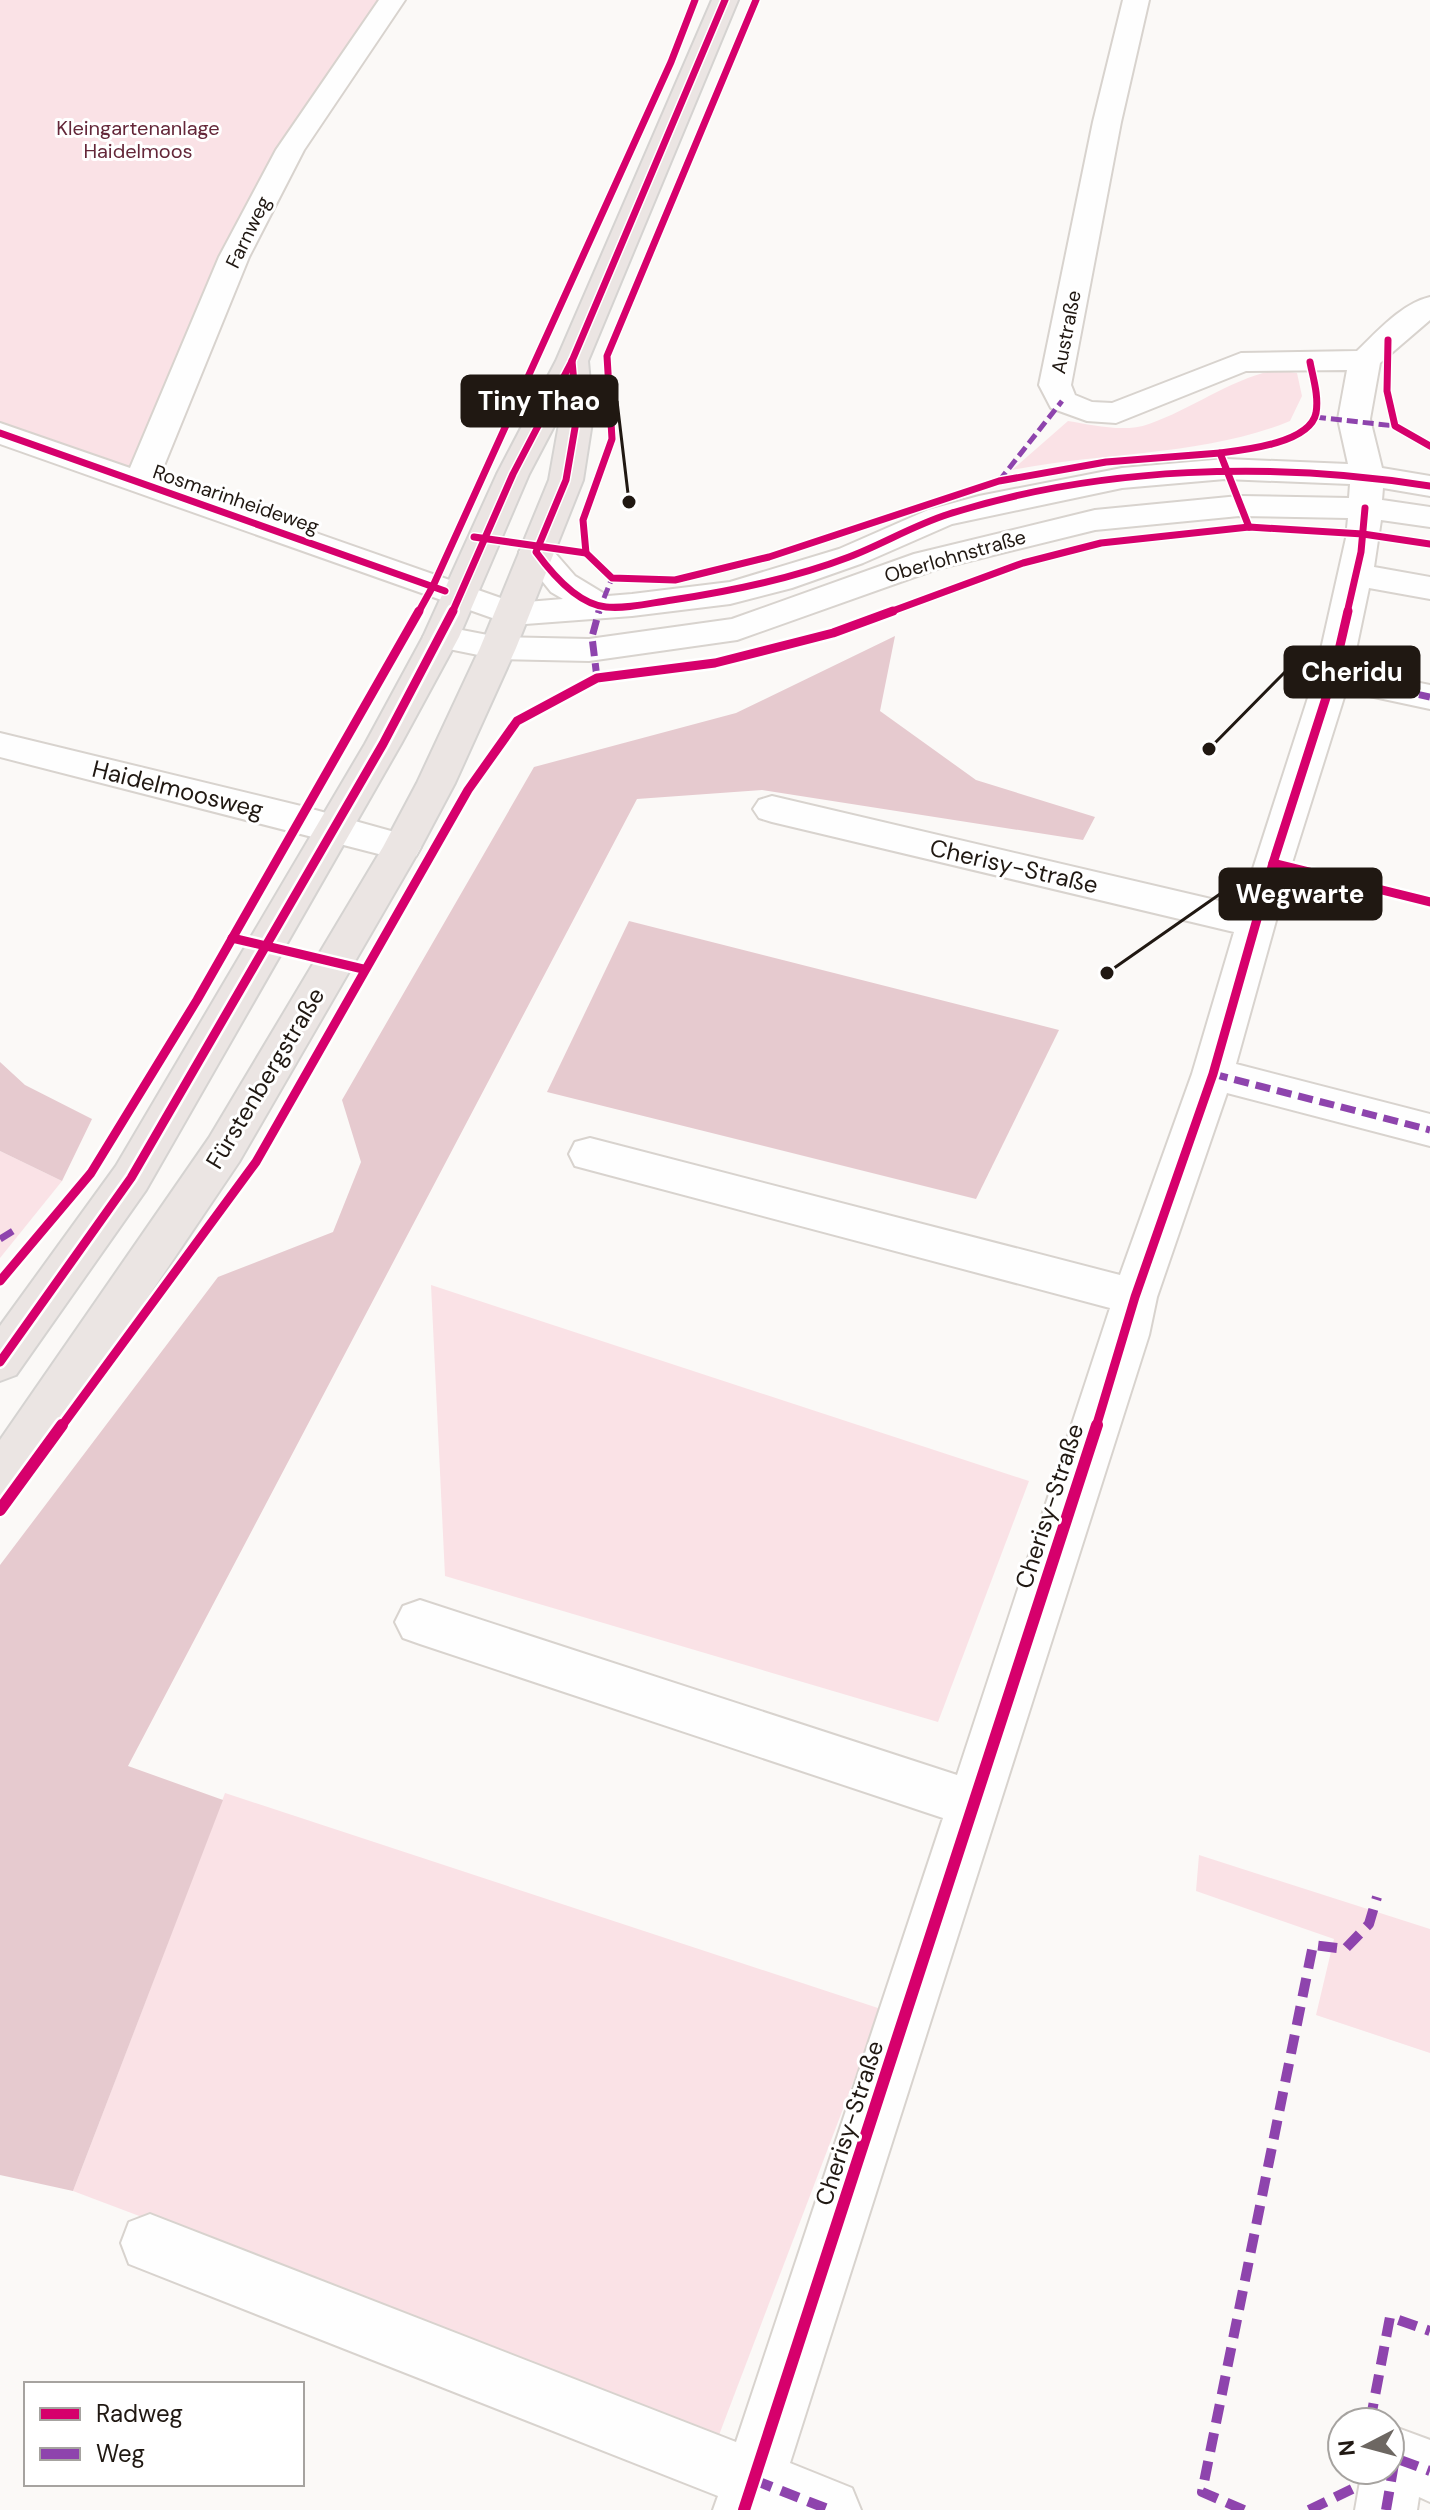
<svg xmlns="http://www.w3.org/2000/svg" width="1430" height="2510" viewBox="0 0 1430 2510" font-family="'DM Sans',sans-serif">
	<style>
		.green { fill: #fae2e6 }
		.forest { fill: #e6cacf }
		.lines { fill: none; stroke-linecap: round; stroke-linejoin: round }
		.minor-casing { stroke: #d8d3ce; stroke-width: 4 }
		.major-casing { stroke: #d5d3d1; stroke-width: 4 }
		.minor { fill: #fefefe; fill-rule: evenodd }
		.major { fill: #ebe5e3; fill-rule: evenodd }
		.quiet-far2 { stroke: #8e44ad; stroke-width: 5; stroke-dasharray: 11 5; stroke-linecap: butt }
		.quiet-far1 { stroke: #8e44ad; stroke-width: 7; stroke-dasharray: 15 7; stroke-linecap: butt }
		.quiet { stroke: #8e44ad; stroke-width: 10; stroke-dasharray: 19 10; stroke-linecap: butt }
		.cycleway-far2-casing { stroke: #fff; stroke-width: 10 }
		.cycleway-far1-casing { stroke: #fff; stroke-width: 14 }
		.cycleway-casing { stroke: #fff; stroke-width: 17 }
		.cycleway-far2 { stroke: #d6006c; stroke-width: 7 }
		.cycleway-far1 { stroke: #d6006c; stroke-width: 9 }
		.cycleway { stroke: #d6006c; stroke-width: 12 }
		.labels { text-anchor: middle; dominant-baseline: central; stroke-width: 6; stroke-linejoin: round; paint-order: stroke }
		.far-park-label { font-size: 20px; fill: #642739; stroke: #fff }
		.far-street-label { font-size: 20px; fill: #201812; stroke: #fff }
		.street-label { font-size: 24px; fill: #201812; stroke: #fff }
		.leader { fill: none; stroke: #201812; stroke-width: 3 }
		.callout-dot { fill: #201812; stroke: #fff; stroke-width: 3 }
		.callout { fill: #201812; stroke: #201812; stroke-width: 3 }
		.callout-label { font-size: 26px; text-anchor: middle; font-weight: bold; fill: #fff }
	</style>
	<rect width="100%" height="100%" fill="#fbf9f7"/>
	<g class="green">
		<path d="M 0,0 L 392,0 L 290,150 L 140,484 L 0,433 Z"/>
		<path d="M 1276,370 L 1297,373 L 1302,396 L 1290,421 C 1205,456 1103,452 1012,470 L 1068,421 C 1093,425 1124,433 1149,424 C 1193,409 1230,379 1276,370 Z"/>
		<path d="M 0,1151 L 62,1181 L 0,1258 Z"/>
		<path d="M 431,1285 L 1029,1481 L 938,1722 L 445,1576 Z"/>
		<path d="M 225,1793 L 881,2009 L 719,2435 L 73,2191 Z"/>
		<path d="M 1199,1855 L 1430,1929 L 1430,2053 L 1316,2015 L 1334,1939 L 1196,1891 Z"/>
	</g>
	<g class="forest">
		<path d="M 895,636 L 880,711 L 976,780 L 1095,817 L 1083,840 L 762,790 L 637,799 L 128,1766 L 223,1800 L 73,2191 L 0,2175 L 0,1565 L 218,1277 L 333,1232 L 361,1162 L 342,1100 L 534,767 L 736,713 Z"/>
		<path d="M 629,921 L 1059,1030 L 976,1199 L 547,1092 Z"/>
		<path d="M 0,1062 L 25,1085 L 92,1119 L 62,1181 L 0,1151 Z"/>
	</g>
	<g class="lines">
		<g class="minor-casing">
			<g id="minor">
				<path d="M 379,0 L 405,0 L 304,150 L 249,257 L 159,478 L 515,603 L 563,599 L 551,592 L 519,552 L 524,545 L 536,541 L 548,545 L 575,576 L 608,596 L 632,594 L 730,582 L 839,549 L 928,510 L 979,496 L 1122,468 L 1225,459 L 1348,464 L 1338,419 L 1347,370 L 1246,371 L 1116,423 L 1087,421 L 1051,408 L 1039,385 L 1093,122 L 1123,0 L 1149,0 L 1121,122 L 1071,385 L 1075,395 L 1092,402 L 1112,403 L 1241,353 L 1357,351 C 1378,331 1401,304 1430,297 L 1430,320 L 1380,363 L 1370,419 L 1382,468 L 1430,476 L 1430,496 L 1383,488 L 1382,500 L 1430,507 L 1430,527 L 1381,520 L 1374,567 L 1430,577 L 1430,599 L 1369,588 L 1352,669 L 1430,685 L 1430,709 L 1346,691 L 1292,863 L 1236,1064 L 1430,1114 L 1430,1146 L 1227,1093 L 1157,1297 L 1149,1335 L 790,2463 L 852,2488 L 861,2510 L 713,2510 L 718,2496 L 129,2264 L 121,2243 L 129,2222 L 150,2214 L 736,2442 L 943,1818 L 420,1644 L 403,1638 L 395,1622 L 403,1606 L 420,1600 L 957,1775 L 1110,1308 L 590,1170 L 575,1166 L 569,1154 L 575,1142 L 590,1138 L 1120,1275 L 1192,1074 L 1234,932 L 772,822 L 759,818 L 753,809 L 759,800 L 772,796 L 1241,906 L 1315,676 L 1346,538 L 1348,518 L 1239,516 L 1095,530 L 937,569 L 737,640 L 589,661 L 498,659 L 429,645 L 423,637 L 429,629 L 441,626 L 498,637 L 589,639 L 732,619 L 914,554 L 1095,510 L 1239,496 L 1349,498 L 1350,484 L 1225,479 L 1122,488 L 952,524 L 863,563 L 792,588 L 730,604 L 632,616 L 512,625 L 0,444 L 0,423 L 130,468 L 219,257 L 276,150 Z"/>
				<path d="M 0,733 L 301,806 L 416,838 L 421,847 L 416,856 L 402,860 L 0,757 Z"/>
				<path d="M 1395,2427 L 1430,2440 L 1430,2502 L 1419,2497 L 1417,2510 L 1355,2510 L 1362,2470 L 1390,2470 L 1390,2430 Z"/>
			</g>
		</g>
		<g class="major-casing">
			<path id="major" d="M 712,0 L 738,0 L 588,361 L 593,416 L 583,480 L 516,648 L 455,783 L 421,847 L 239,1162 L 17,1491 L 0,1497 L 0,1440 L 209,1138 L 383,847 L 417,783 L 480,648 L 549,480 L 561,413 L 529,474 L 459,637 L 401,744 L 146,1190 L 16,1375 L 0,1381 L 0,1326 L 116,1166 L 365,744 L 423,637 L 497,474 L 556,361 Z"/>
		</g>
		<use href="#minor" class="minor"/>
		<use href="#major" class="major"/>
		<g class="quiet-far2">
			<path d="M 1315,417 L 1395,426"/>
			<path d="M 999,481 L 1062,401"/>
			<path d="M 598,613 L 612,578"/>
		</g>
		<g class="quiet-far1">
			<path d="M 1333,676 L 1430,697"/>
			<path d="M 597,678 L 592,637 L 599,611"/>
			<path d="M 1213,1074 L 1430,1130"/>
			<path d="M 0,1239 L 13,1231"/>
		</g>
		<g class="quiet">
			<path d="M 1370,2422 L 1390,2317 L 1430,2331"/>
			<path d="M 754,2480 L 830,2510"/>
			<path d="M 1244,2510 L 1202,2492 L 1313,1945 L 1345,1949 L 1369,1924 L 1377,1897"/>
			<path d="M 1309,2510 L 1354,2488 L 1358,2470"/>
			<path d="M 1386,2510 L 1395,2458 L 1430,2471"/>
		</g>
		<g class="cycleway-far2-casing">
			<g id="cycleway-far2">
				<path d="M 1388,340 L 1387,391 L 1395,426 L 1430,446"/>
				<path d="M 572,361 L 577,416 L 566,480 L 536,552 C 552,574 577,604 606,607 C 628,609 650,603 672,600 C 732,591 792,579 849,557 C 883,544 914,525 949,514 C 1100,466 1275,461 1430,486"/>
				<path d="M 0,433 L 445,591"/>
				<path d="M 1249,527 L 1220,453 C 1245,450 1310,443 1316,413 C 1319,396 1313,378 1310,362"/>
				<path d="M 474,537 L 586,553 L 612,578 L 675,580 L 769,557 L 999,481 L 1106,462 L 1220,453"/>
				<path d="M 586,553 L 583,520 L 612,439 L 607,356 L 756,0"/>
				<path d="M 418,613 L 433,586 L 671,62 L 695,0"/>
				<path d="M 452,613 L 513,474 L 572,361 L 725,0"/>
				<path d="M 887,613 L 1023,563 L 1101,543 L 1249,527 L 1363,534 L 1430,544"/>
				<path d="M 1347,613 L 1361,552 L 1365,508"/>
			</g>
		</g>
		<g class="cycleway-far1-casing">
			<g id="cycleway-far1">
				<path d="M 1273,863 L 1430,902"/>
				<path d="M 232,938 L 363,969"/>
				<path d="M 0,1281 L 91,1173 L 197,1000 L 419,611"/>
				<path d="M 0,1362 L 131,1178 L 383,744 L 453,611"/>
				<path d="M 61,1427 L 256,1162 L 468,790 L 517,721 L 597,678 L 715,663 L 833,633 L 893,611"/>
				<path d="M 1096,1427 L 1135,1297 L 1213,1074 L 1273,863 L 1333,676 L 1348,611"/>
			</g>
		</g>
		<g class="cycleway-casing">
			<g id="cycleway">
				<path d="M 0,1510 L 62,1425"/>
				<path d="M 744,2510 L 1097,1425"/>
			</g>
		</g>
		<use href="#cycleway-far2" class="cycleway-far2"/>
		<use href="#cycleway-far1" class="cycleway-far1"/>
		<use href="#cycleway" class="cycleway"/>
	</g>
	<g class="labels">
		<g class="far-park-label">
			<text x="138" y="128">Kleingartenanlage<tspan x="138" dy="23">Haidelmoos</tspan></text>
		</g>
		<g class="far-street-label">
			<text transform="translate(248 232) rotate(-64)">Farnweg</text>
			<text transform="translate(1066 332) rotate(-79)">Austraße</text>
			<text transform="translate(236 499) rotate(19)">Rosmarinheideweg</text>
			<text transform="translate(955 556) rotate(-16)">Oberlohnstraße</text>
		</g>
		<g class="street-label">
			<text transform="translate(178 789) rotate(14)">Haidelmoosweg</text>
			<text transform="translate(1014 866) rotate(13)">Cherisy-Straße</text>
			<text transform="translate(265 1078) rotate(-59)">Fürstenbergstraße</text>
			<text transform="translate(1049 1506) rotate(-72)">Cherisy-Straße</text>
			<text transform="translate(849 2123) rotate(-72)">Cherisy-Straße</text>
		</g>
	</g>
	<path class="leader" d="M629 502L617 401M1209 749L1285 672M1107 973L1220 894"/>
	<g class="callout-dot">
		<circle cx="629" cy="502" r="8"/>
		<circle cx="1209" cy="749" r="8"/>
		<circle cx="1107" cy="973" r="8"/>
	</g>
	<g class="callout">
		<rect x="462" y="376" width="155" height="50" rx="8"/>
		<rect x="1285" y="647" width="134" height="50" rx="8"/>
		<rect x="1220" y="869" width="161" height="50" rx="8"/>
	</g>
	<g class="callout-label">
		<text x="539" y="410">Tiny Thao</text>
		<text x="1352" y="681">Cheridu</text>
		<text x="1300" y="903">Wegwarte</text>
	</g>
	<rect x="24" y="2382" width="280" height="104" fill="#ffffff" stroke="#a6a3a0" stroke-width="2"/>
	<rect x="40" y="2408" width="40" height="12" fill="#d6006c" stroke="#a6a3a0" stroke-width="2"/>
	<text x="96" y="2422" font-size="24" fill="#201812">Radweg</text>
	<rect x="40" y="2448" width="40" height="12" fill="#8e44ad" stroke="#a6a3a0" stroke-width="2"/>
	<text x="96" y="2462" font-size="24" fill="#201812">Weg</text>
	<g transform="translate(1366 2446) rotate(264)"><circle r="38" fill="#ffffff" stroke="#a6a3a0" stroke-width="2"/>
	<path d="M0-6L14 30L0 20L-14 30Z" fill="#6d6762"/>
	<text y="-12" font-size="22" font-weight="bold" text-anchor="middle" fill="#201812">N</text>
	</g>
</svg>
